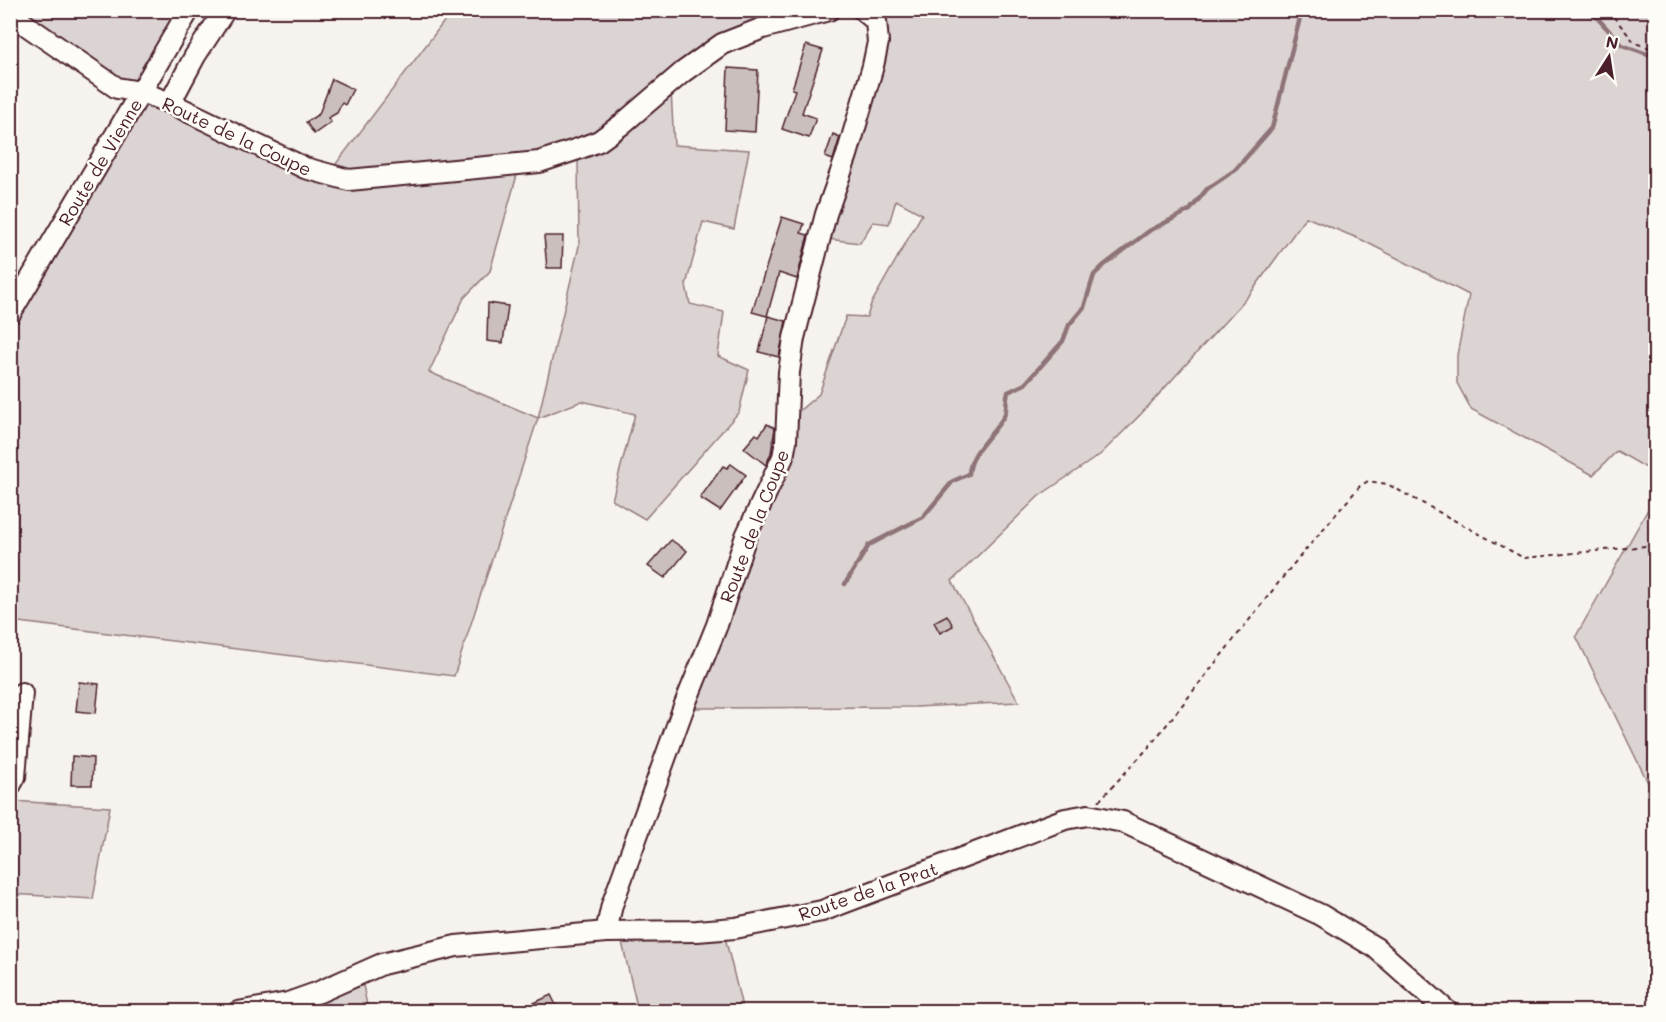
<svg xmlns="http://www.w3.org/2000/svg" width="1666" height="1022" viewBox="0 0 1666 1022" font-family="Mali,sans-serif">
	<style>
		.green { fill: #dcd4d2; stroke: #937a7e; stroke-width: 1.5 }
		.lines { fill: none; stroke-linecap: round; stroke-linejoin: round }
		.stream { stroke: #8e7378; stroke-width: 4.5 }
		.building { fill: #cbbfbe; stroke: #4a1f2b; stroke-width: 1.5 }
		.minor-casing { stroke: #4a1f2b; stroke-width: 24 }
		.path { stroke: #4a1f2b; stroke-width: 2; stroke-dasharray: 4.5 4.5; stroke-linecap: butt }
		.minor { stroke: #fdfcf7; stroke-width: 20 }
		.labels { text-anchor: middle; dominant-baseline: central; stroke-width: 5; stroke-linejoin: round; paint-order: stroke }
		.street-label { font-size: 18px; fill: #4a1f2b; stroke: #fdfcf7 }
	</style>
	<rect width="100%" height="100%" fill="#f6f3ef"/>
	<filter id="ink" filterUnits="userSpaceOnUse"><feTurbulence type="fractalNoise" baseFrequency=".0167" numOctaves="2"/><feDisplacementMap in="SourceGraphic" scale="12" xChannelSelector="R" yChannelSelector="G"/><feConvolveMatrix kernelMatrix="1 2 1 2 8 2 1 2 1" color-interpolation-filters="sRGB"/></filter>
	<g filter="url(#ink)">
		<g class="green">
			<path d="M 17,11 L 180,11 L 133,88 Z"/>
			<path d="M 452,11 L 805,11 L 774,19 L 594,137 L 525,158 L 329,173 Z"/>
			<path d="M 878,11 L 1655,11 L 1655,473 L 1617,451 L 1593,475 L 1471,409 L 1457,383 L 1457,355 L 1469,295 L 1362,240 L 1306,217 L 1250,294 L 1141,414 L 1101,454 L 1039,496 L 952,581 L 1019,702 L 915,707 L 692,708 L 793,416 L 819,394 L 846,316 L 867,317 L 871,304 L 922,214 L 896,200 L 889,224 L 873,222 L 860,243 L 828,239 Z"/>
			<path d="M 671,90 L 674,145 L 749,150 L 734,229 L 703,222 L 686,285 L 690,304 L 724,312 L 718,356 L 749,370 L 739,412 L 645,519 L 612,500 L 635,414 L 582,401 L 538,418 L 454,676 L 11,621 L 11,324 L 144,100 L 319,182 L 508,173 L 517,175 L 490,271 L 464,298 L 429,372 L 538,418 L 579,246 L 578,158 Z"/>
			<path d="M 1655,497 L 1655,797 L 1576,636 Z"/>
			<path d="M 11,801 L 110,807 L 93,899 L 11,894 Z"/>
			<path d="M 725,937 L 743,1011 L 638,1011 L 622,942 Z"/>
			<path d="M 363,985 L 368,1011 L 297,1011 Z"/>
		</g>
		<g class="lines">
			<g class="stream">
				<path d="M 1590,10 L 1622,45 L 1656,57"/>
				<path d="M 845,584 L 869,545 L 923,517 L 953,481 L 969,474 C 970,451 993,436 1004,416 C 1008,408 1005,401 1008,392 L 1025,384 L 1063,341 L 1069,325 L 1084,307 L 1094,275 L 1103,266 L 1149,231 L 1190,210 L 1207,189 L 1235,170 L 1272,128 L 1302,10"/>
			</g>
		</g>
		<g class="building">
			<path d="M 806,45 L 823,50 L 802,113 L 816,118 L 809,138 L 782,129 L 795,90 L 792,89 Z"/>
			<path d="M 728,68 L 758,70 L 755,132 L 725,130 Z"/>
			<path d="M 332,79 L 353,89 L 345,105 L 342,103 L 337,113 L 328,118 L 331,122 L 314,134 L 306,122 L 319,114 Z"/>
			<path d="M 833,134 L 840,137 L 833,160 L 825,157 Z"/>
			<path d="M 782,217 L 804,224 L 801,233 L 808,235 L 797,279 L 779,273 L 767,316 L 752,312 Z"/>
			<path d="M 544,236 L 563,236 L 562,268 L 547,268 Z"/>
			<path d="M 488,303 L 508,306 L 503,343 L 487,341 Z"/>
			<path d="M 768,316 L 786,321 L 779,357 L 759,352 Z"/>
			<path d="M 767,424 L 775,428 L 771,453 L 766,465 L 744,448 L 756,434 L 759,436 Z"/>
			<path d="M 731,464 L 746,475 L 720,511 L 700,498 L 723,466 L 727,468 Z"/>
			<path d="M 671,540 L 687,551 L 665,578 L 648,566 Z"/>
			<path d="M 947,615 L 953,626 L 940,633 L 934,622 Z"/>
			<path d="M 79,682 L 99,684 L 96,713 L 76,711 Z"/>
			<path d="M 72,756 L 93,758 L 92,785 L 71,785 Z"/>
			<path d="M 551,995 L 559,1011 L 517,1011 Z"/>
		</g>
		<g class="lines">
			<g class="minor-casing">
				<g id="minor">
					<path d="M 10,14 L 117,88 L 141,92 L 170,103 L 305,168 L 349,180 L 539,162 L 578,149 L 599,141 L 621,125 L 683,72 L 722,44 L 763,28 L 829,10"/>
					<path d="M 170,103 L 195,56 L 225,10"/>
					<path d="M 10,314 L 189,10"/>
					<path d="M 10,786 L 15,777 L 22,693"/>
					<path d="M 606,932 L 612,905 L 683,709 L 717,625 L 746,536 L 783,457 L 786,441 L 789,372 L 794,338 L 826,214 L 847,155 L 873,66 L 878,42 L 876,21 L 863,10"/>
					<path d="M 238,1012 L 288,1003 L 319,992 L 382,964 L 456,946 L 606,932 L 697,931 L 735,928 L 822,911 L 1065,819 L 1088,815 L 1123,822 L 1321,915 L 1376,948 L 1448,1012"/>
				</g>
			</g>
			<g class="path">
				<path d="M 1608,10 L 1635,43 L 1656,50"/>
				<path d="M 1099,801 L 1149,747 L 1291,567 L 1360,486 L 1368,481 L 1387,484 L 1524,558 L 1656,545"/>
			</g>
			<use href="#minor" class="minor"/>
		</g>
	</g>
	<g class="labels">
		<g class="street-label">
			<text transform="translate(237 136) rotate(25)">Route de la Coupe</text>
			<text transform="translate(100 162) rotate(-59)">Route de Vienne</text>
			<text transform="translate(754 526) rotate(-69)">Route de la Coupe</text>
			<text transform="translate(868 891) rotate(-19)">Route de la Prat</text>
		</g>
	</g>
	<rect width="1666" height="1022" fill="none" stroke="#fdfcf7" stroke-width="36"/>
	<rect x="18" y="18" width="1630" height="986" fill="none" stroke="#4a1f2b" stroke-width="2" filter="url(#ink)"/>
	<g transform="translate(1609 57) rotate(12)" stroke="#fdfcf7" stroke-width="4.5" paint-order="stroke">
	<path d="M0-4.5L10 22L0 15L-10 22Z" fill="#4a1f2b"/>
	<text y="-9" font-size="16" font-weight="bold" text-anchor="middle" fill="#4a1f2b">N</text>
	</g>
</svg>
